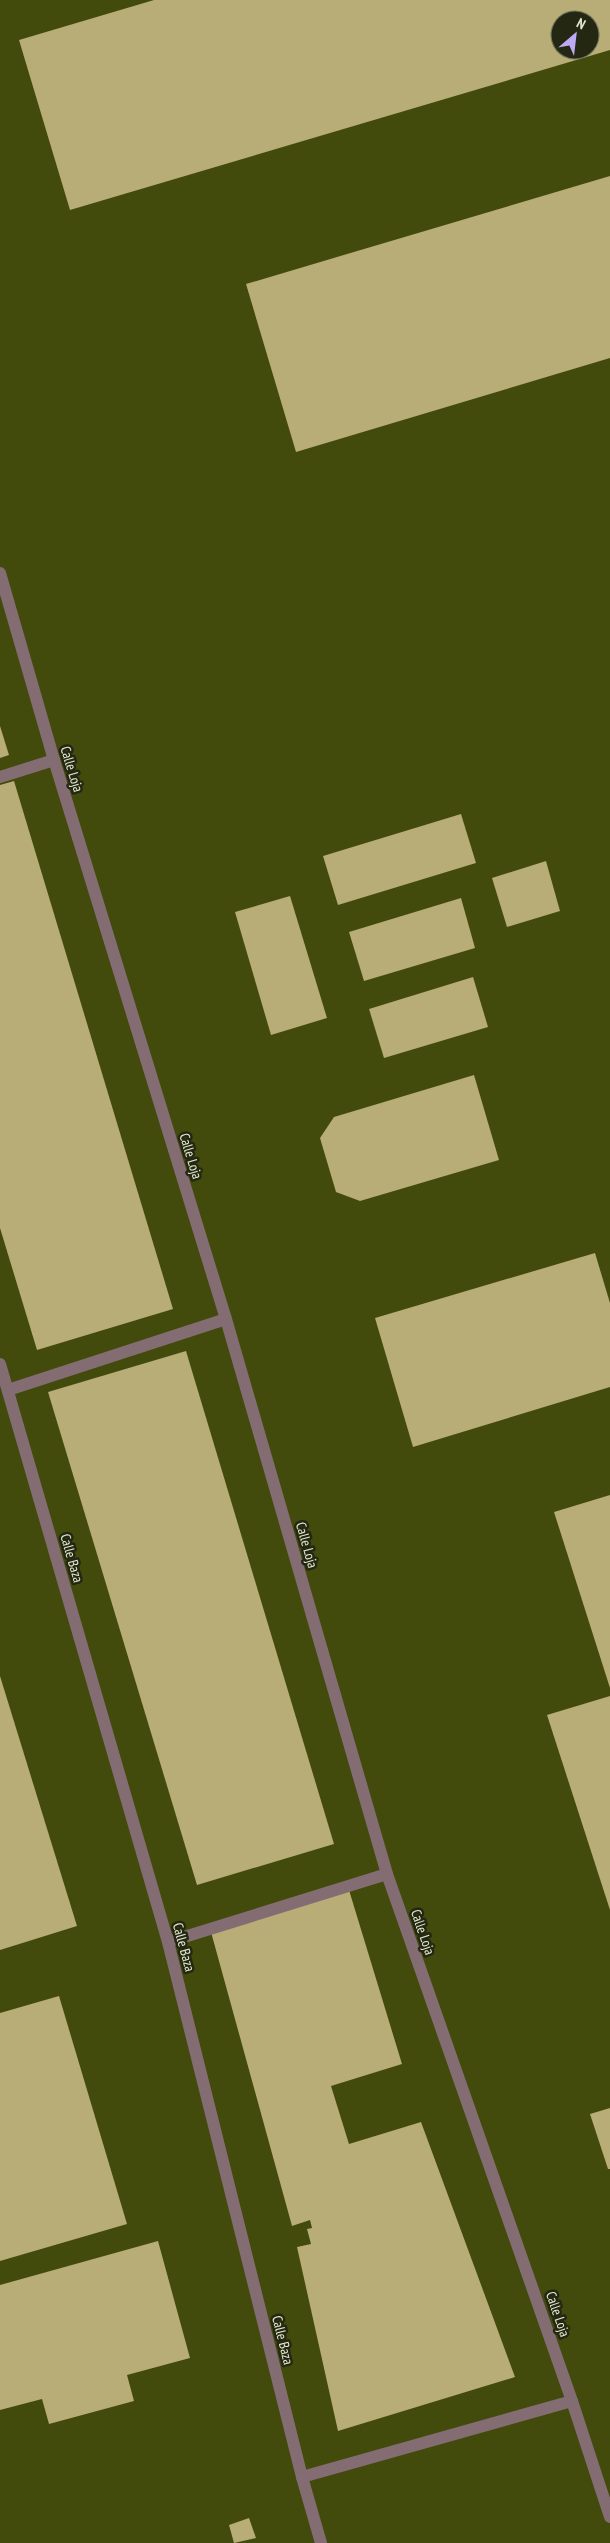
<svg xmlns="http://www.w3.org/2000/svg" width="610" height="2543" viewBox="0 0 610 2543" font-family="'PT Sans Narrow',sans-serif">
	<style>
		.built { fill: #424a0c; fill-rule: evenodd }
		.building { fill: #b8ac77; fill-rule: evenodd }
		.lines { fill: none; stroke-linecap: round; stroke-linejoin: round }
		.minor { stroke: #846c73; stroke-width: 12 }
		.labels { text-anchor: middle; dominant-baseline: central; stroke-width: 5; stroke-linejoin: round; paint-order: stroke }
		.street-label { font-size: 14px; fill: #e3e9ce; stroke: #242813 }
	</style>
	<rect width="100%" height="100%" fill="#3c4310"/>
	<path class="built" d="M 0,0 L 610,0 L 610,2543 L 0,2543 ZM 560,20 L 590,20 L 590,50 L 560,50 Z"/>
	<g class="building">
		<path d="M 154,0 L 610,0 L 610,50 L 70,210 L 19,40 ZM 560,20 L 590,20 L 590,50 L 560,50 Z"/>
		<path d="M 610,176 L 610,358 L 296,452 L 246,284 Z"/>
		<path d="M 0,726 L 9,755 L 0,758 Z"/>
		<path d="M 14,781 L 173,1309 L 37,1350 L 0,1228 L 0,785 Z"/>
		<path d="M 461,814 L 476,863 L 338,905 L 323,856 Z"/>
		<path d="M 546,861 L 560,911 L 507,927 L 492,878 Z"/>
		<path d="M 290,896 L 327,1018 L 271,1035 L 235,912 Z"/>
		<path d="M 461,898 L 475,948 L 364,981 L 349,932 Z"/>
		<path d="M 473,977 L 488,1027 L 384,1058 L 369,1009 Z"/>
		<path d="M 474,1075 L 499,1160 L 360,1201 L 336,1192 L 320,1138 L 334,1117 Z"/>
		<path d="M 595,1253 L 610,1303 L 610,1387 L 413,1447 L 375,1318 Z"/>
		<path d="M 186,1351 L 334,1844 L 197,1885 L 48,1392 Z"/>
		<path d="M 610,1495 L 610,1688 L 554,1512 Z"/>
		<path d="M 0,1676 L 77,1926 L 0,1950 Z"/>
		<path d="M 610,1696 L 610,1910 L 547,1715 Z"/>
		<path d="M 349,1890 L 402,2064 L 331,2086 L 349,2144 L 421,2122 L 515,2377 L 338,2431 L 297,2247 L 311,2244 L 307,2229 L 312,2228 L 310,2220 L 292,2226 L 211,1932 Z"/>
		<path d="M 59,1996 L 127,2224 L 0,2261 L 0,2013 Z"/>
		<path d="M 610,2108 L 610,2169 L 608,2169 L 590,2114 Z"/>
		<path d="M 158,2241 L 190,2358 L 127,2375 L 134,2401 L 49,2424 L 42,2399 L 0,2410 L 0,2285 Z"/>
		<path d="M 249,2518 L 256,2538 L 234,2543 L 229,2525 Z"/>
	</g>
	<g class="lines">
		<g class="minor">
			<path d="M 0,573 L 54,760 L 226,1319 L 387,1874 L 572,2401 L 610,2517"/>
			<path d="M 0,777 L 54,760"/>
			<path d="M 0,1364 L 168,1942 L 302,2477 L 321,2543"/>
			<path d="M 8,1390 L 226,1319"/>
			<path d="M 168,1942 L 387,1874"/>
			<path d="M 302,2477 L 572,2401"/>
		</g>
	</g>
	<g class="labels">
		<g class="street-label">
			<text transform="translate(72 769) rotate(73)">Calle Loja</text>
			<text transform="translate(191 1156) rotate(73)">Calle Loja</text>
			<text transform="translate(307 1545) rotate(74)">Calle Loja</text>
			<text transform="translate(72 1558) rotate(74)">Calle Baza</text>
			<text transform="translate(423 1932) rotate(71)">Calle Loja</text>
			<text transform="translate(184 1947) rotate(75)">Calle Baza</text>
			<text transform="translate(558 2314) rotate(71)">Calle Loja</text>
			<text transform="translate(283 2340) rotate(76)">Calle Baza</text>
		</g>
	</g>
	<g transform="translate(575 35) rotate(28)"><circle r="24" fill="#242813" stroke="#70755e"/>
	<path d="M0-4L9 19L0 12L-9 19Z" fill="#bea9f4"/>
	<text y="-8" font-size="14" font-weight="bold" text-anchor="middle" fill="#e3e9ce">N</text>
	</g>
</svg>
